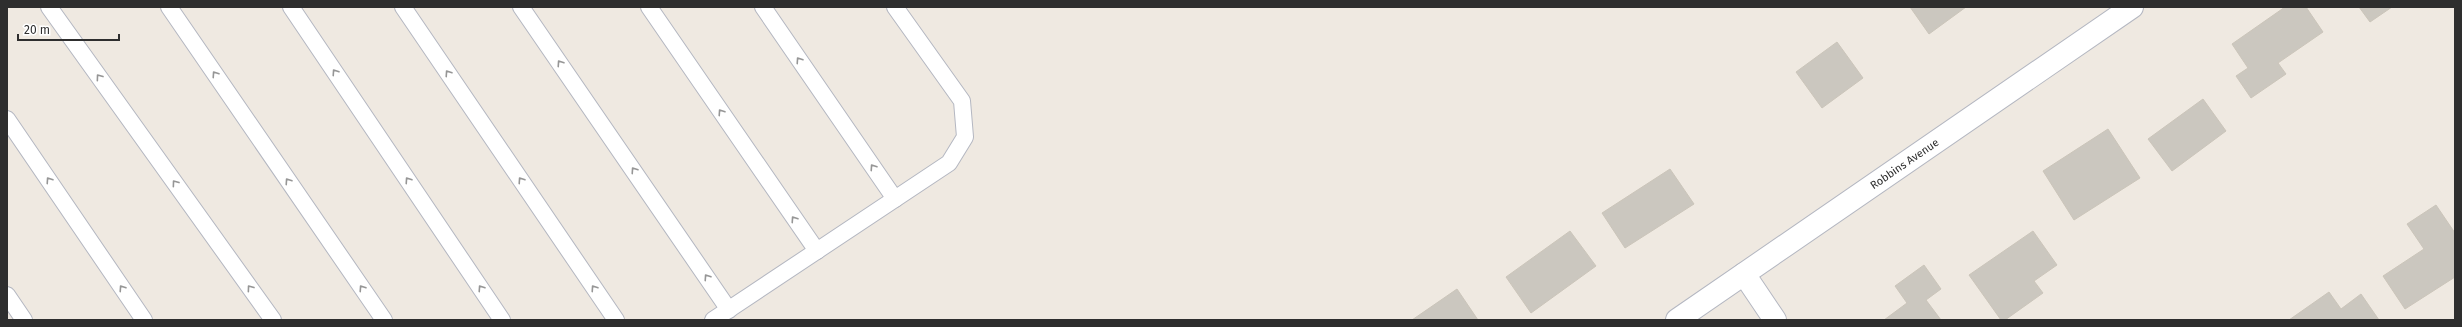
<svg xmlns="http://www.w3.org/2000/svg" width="2462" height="327" viewBox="0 0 2462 327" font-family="'Fira Sans',sans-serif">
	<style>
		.building { fill: #cbc7bf; stroke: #cbc5ba }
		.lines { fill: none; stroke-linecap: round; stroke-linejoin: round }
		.lane-casing { stroke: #b4b7c1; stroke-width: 18 }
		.street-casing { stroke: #b4b7c1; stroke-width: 24 }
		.lane { stroke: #fff; stroke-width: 16 }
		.street { stroke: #fff; stroke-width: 22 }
		.oneway { stroke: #969696 }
		.labels { text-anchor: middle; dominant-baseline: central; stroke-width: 3; stroke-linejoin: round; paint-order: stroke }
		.street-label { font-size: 11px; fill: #2e2e2e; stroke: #fff }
	</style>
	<rect width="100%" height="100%" fill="#efe9e1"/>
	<g class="building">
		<path d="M 1910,7 L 1966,7 L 1929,34 Z"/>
		<path d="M 2285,7 L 2306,7 L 2323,32 L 2278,63 L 2286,74 L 2251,98 L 2236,76 L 2248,68 L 2232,44 Z"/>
		<path d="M 2359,7 L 2392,7 L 2370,22 Z"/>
		<path d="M 1837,42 L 1863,78 L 1822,108 L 1796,72 Z"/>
		<path d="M 2203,99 L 2226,131 L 2172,171 L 2148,139 Z"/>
		<path d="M 2108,129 L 2140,178 L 2074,220 L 2043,171 Z"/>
		<path d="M 1670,169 L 1694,204 L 1625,248 L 1602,213 Z"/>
		<path d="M 2436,205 L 2455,233 L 2455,277 L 2405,309 L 2383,276 L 2424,249 L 2407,224 Z"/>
		<path d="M 1570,231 L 1596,266 L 1531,313 L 1506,277 Z"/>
		<path d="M 2033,231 L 2057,265 L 2034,281 L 2043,293 L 2005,320 L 2001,320 L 1969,275 Z"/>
		<path d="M 1924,265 L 1941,289 L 1926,300 L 1941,320 L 1884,320 L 1907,303 L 1895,286 Z"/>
		<path d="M 1457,289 L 1478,320 L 1412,320 Z"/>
		<path d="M 2329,292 L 2341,309 L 2361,294 L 2379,320 L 2289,320 Z"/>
	</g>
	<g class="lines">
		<g class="lane-casing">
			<g id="lane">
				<path d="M 49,7 L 273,320"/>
				<path d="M 169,7 L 384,320"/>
				<path d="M 291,7 L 502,320"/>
				<path d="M 403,7 L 616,320"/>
				<path d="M 521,7 L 729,310"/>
				<path d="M 649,7 L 817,251"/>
				<path d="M 763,7 L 895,199"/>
				<path d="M 7,119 L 144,320"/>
				<path d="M 7,295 L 24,320"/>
				<path d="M 713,320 L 949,163 L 965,137 L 962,101 L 895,7"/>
			</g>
		</g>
		<g class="street-casing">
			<g id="street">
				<path d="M 1744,274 L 1775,320"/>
				<path id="s1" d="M 1677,320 L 2132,7"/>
			</g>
		</g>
		<use href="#lane" class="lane"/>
		<use href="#street" class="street"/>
	</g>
	<defs><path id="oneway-chevron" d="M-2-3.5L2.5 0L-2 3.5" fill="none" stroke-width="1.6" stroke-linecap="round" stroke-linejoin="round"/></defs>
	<g class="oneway">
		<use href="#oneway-chevron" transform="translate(799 60) rotate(-124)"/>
		<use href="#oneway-chevron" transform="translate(560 63) rotate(-124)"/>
		<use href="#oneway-chevron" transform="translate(335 72) rotate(-124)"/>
		<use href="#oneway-chevron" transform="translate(448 73) rotate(-124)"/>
		<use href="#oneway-chevron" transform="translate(215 74) rotate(-124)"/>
		<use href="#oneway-chevron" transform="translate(99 77) rotate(-126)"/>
		<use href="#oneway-chevron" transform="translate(721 112) rotate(-124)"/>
		<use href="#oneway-chevron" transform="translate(873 167) rotate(-124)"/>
		<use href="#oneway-chevron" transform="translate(634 170) rotate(-124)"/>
		<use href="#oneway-chevron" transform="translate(49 180) rotate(-124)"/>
		<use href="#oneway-chevron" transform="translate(408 180) rotate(-124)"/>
		<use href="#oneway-chevron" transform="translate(521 180) rotate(-124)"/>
		<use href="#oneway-chevron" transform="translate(288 181) rotate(-124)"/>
		<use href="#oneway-chevron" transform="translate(175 183) rotate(-126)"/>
		<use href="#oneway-chevron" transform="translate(794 219) rotate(-124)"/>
		<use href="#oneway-chevron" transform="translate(707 277) rotate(-124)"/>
		<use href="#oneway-chevron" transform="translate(122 288) rotate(-124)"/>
		<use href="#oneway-chevron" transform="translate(250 288) rotate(-126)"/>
		<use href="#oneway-chevron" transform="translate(362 288) rotate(-124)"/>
		<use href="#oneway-chevron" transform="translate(481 288) rotate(-124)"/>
		<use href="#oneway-chevron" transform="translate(594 288) rotate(-124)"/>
	</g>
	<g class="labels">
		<g class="street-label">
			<text stroke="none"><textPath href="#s1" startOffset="276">Robbins Avenue</textPath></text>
		</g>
	</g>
	<rect width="2462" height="327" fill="none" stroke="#2e2e2e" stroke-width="16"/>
	<path d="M18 34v6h101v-6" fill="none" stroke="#2e2e2e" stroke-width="2"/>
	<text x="24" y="34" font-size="12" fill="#2e2e2e" stroke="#ffffff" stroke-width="3" paint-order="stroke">20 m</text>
</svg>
